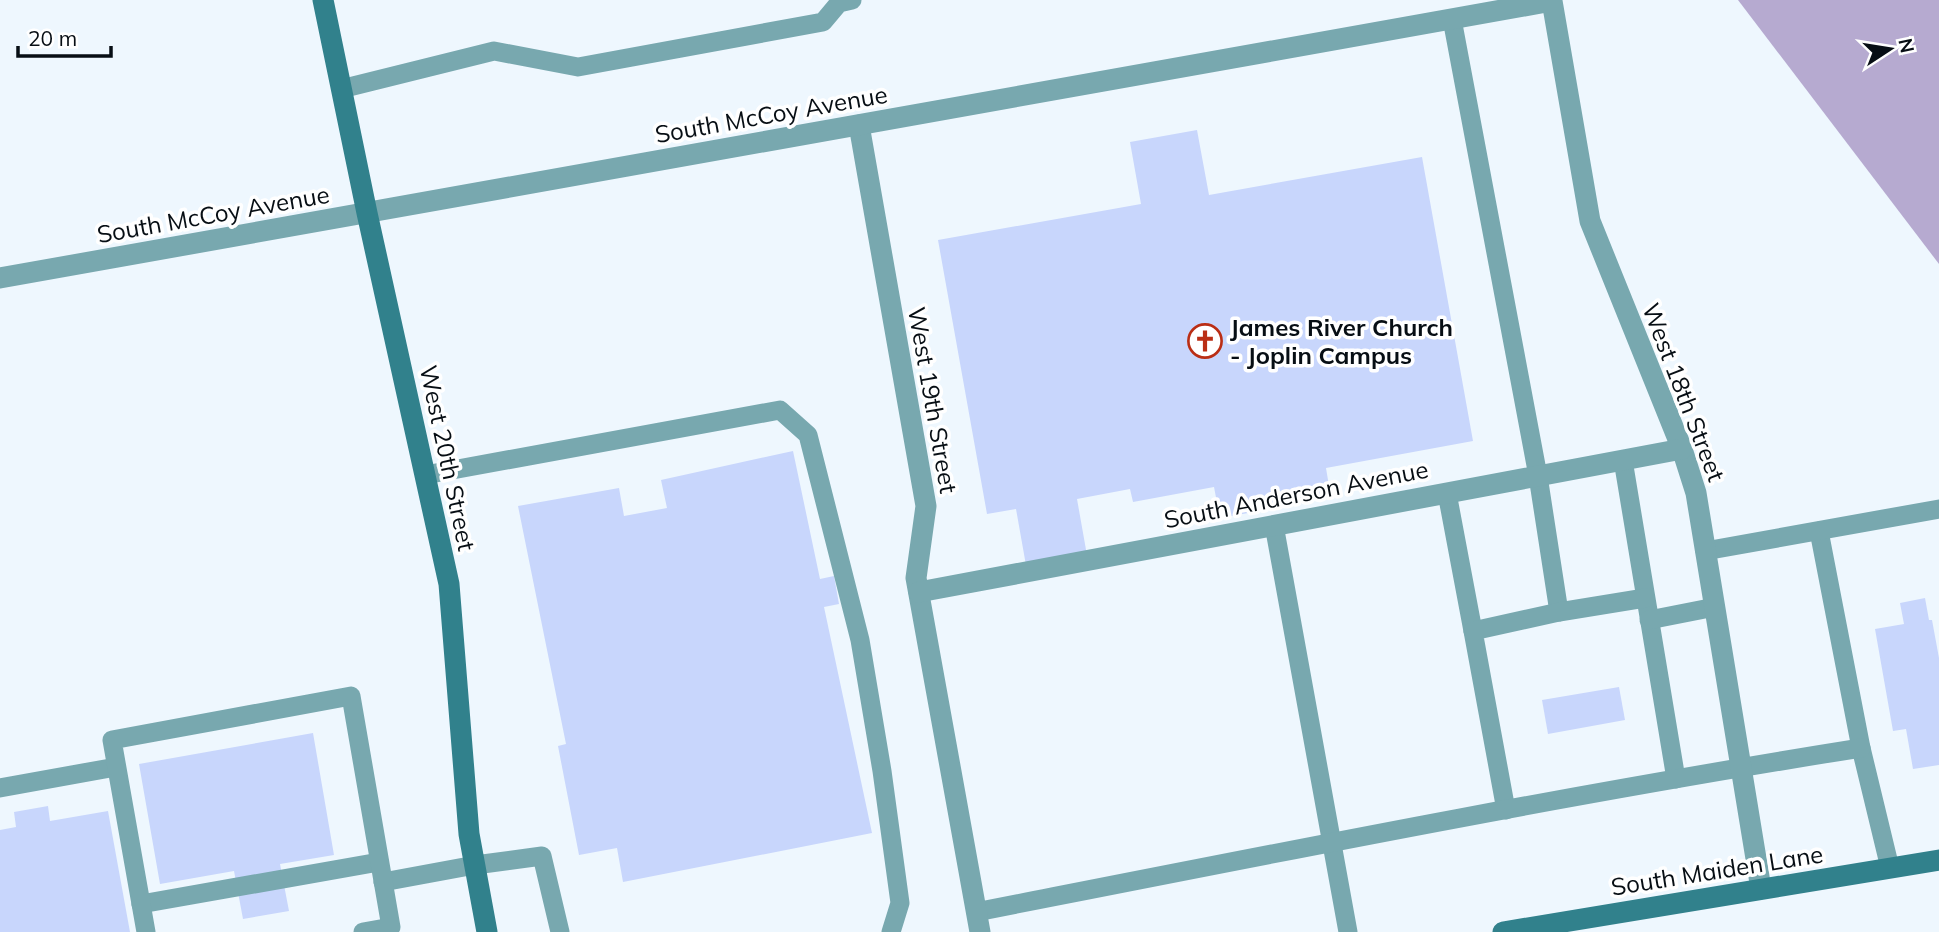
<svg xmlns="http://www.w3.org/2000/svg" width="1939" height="932" viewBox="0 0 1939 932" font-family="Mulish,sans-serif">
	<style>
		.forest { fill: #b6aad0 }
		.building { fill: #c8d6fc }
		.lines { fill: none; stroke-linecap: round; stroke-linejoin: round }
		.lane { stroke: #78a8af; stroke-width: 19 }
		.street { stroke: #78a8af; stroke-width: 21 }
		.secondary { stroke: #31818c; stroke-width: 21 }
		.labels { text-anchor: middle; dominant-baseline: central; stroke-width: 7; stroke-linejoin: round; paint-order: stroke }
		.street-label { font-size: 24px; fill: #070e14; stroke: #fff }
		.poi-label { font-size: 24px; font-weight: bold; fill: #070e14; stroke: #fff; text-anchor: start }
	</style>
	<rect width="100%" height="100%" fill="#eef7fe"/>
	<path class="forest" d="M 1738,0 L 1939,0 L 1939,264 Z"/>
	<g class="building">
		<path d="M 1197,130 L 1209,195 L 1422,157 L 1473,441 L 1326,468 L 1331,498 L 1220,518 L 1214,487 L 1133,502 L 1130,489 L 1077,499 L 1088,561 L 1027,571 L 1016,509 L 987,514 L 938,240 L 1141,204 L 1130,142 Z"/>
		<path d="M 793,451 L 820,579 L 834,576 L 839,604 L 824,607 L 872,833 L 623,882 L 617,848 L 579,855 L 558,746 L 566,744 L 518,506 L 619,488 L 624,516 L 667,508 L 661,480 Z"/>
		<path d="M 1925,598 L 1929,620 L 1932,620 L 1939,658 L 1939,765 L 1913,769 L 1906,729 L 1893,731 L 1875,629 L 1904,624 L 1900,603 Z"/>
		<path d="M 1619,687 L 1625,720 L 1548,734 L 1542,700 Z"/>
		<path d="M 313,733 L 334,855 L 280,864 L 289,911 L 243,919 L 234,871 L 160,884 L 139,764 Z"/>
		<path d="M 48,806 L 50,821 L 108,811 L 130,932 L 0,932 L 0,830 L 16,827 L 14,812 Z"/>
	</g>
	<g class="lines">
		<g class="lane">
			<path d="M 1452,19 L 1538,476 L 1559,612"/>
			<path d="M 341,89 L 494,51 L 578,67 L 823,22 L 839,3 L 852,0"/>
			<path d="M 1623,460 L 1676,779"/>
			<path d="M 425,475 L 780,410 L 808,435 L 860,640 L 882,771 L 900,903 L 891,932"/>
			<path d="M 1447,493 L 1473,631"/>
			<path d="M 1274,525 L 1348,932"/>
			<path d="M 1819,531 L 1861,748 L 1890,868"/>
			<path d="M 1705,551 L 1939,509"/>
			<path d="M 1649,620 L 1715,607"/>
			<path d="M 0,788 L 116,767"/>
			<path d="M 1506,810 L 1473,631 L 1559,612 L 1645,598"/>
			<path d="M 383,882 L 475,865 L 542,856 L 560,932"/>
			<path d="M 141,904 L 379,862"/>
			<path d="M 976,912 C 1271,854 1565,795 1861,748"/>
			<path d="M 146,932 L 112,740 L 351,696 L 391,927 L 363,932"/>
		</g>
		<g class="street">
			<path d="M 859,125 L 926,506 L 916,578 L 980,932"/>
			<path d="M 0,278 L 1552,1 L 1590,221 L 1682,449 L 1696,493 L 1761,889"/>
			<path d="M 919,592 L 1682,449"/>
		</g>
		<g class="secondary">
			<path d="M 323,0 L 367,213 L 449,584 L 469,834 L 487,932"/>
			<path d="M 1503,932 L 1939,860"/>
		</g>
	</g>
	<defs>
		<g id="church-ring" transform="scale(1.75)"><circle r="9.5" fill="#fff" stroke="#ba2e15" stroke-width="1.5"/><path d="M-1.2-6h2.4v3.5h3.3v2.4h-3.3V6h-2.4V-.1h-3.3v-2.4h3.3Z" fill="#ba2e15"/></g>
	</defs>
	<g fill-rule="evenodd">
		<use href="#church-ring" x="1205" y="341"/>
	</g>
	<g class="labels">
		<g class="street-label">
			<text transform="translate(771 114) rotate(-10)">South McCoy Avenue</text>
			<text transform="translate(213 214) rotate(-10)">South McCoy Avenue</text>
			<text transform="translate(1684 392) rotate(69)">West 18th Street</text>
			<text transform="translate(933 400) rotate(80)">West 19th Street</text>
			<text transform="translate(448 458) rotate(78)">West 20th Street</text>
			<text transform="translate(1296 494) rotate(-11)">South Anderson Avenue</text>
			<text transform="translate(1717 870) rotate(-9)">South Maiden Lane</text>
		</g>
		<g class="poi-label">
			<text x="1230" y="327">James River Church<tspan x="1230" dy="28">- Joplin Campus</tspan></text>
		</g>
	</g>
	<g transform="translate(1890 49) rotate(78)" stroke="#ffffff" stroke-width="5" paint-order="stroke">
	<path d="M0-5L12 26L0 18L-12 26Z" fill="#070e14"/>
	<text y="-10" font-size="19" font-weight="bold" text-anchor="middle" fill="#070e14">N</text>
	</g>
	<path d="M18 46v10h93v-10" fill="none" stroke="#070e14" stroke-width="3.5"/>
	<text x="28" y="46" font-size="21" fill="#070e14" stroke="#ffffff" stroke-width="5" paint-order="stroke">20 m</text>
</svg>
